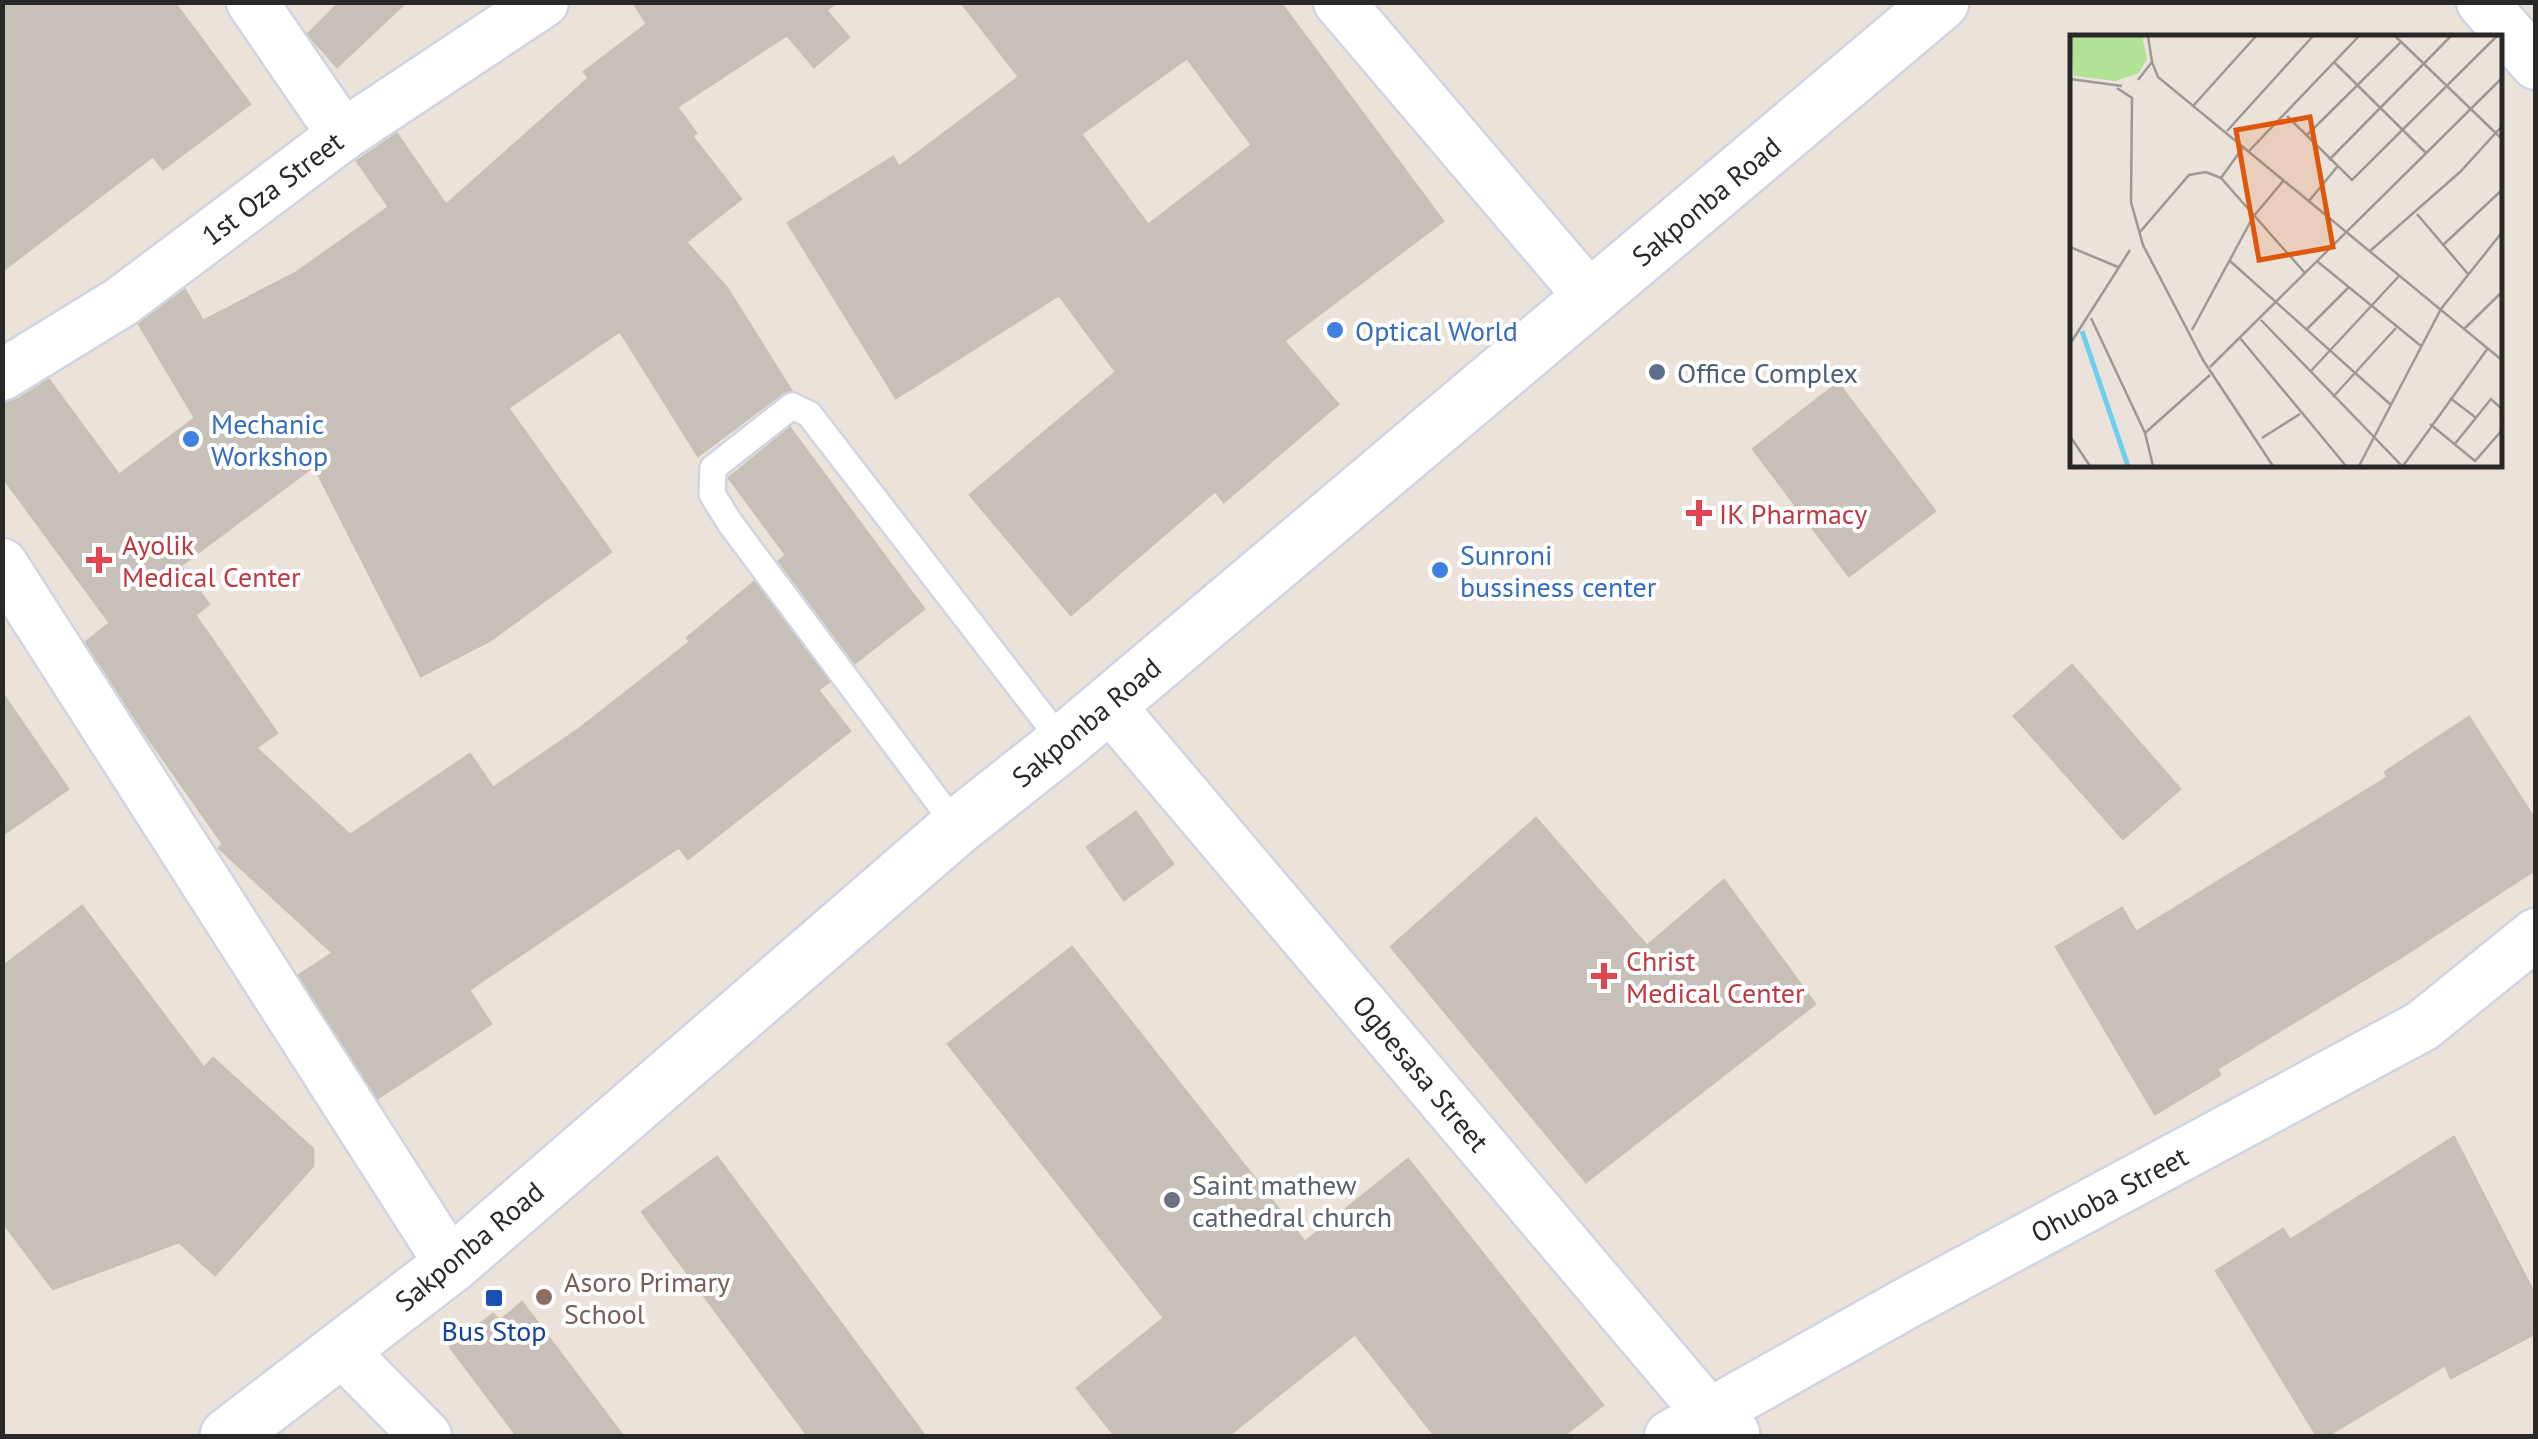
<svg xmlns="http://www.w3.org/2000/svg" width="2538" height="1439" viewBox="0 0 2538 1439" font-family="'PT Sans',sans-serif">
	<style>
		.building { fill: #c6c0b9; stroke: #c6bfb3; stroke-width: 2.5; fill-rule: evenodd }
		.lines { fill: none; stroke-linecap: round; stroke-linejoin: round }
		.service-casing { stroke: #cfd3e2; stroke-width: 30 }
		.minor-casing { stroke: #cfd3e2; stroke-width: 55 }
		.secondary-casing { stroke: #cfd3e2; stroke-width: 60 }
		.service { stroke: #fff; stroke-width: 25 }
		.minor { stroke: #fff; stroke-width: 50 }
		.secondary { stroke: #fff; stroke-width: 55 }
		.shop-dot { fill: #3f7fe0; stroke: #fff; stroke-width: 4 }
		.service-dot { fill: #5c6f8a; stroke: #fff; stroke-width: 4 }
		.health-dot { fill: #e0444e; stroke: #fff; stroke-width: 4 }
		.worship-dot { fill: #6b7280; stroke: #fff; stroke-width: 4 }
		.education-dot { fill: #8d6e63; stroke: #fff; stroke-width: 4 }
		.transit-dot { fill: #1a4fb4; stroke: #fff; stroke-width: 4 }
		.labels { text-anchor: middle; dominant-baseline: central; stroke-width: 8; stroke-linejoin: round; paint-order: stroke }
		.street-label { font-size: 28px; fill: #282828; stroke: #fff }
		.shop-label { font-size: 28px; fill: #366cbe; stroke: #fff; text-anchor: start }
		.service-label { font-size: 28px; fill: #4e5e75; stroke: #fff; text-anchor: start }
		.health-label { font-size: 28px; fill: #be3a42; stroke: #fff; text-anchor: start }
		.worship-label { font-size: 28px; fill: #5b616d; stroke: #fff; text-anchor: start }
		.education-label { font-size: 28px; fill: #785e54; stroke: #fff; text-anchor: start }
		.transit-label { font-size: 28px; fill: #164399; stroke: #fff }
		.inset-river { fill: none; stroke: #6bcfee; stroke-width: 5 }
		.inset-road { fill: none; stroke: #9d9893; stroke-width: 2.5 }
		.view { fill: #de570d; fill-opacity: 0.15; stroke: #de570d; stroke-width: 5 }
		.inset-edge { fill: none; stroke: #282828; stroke-width: 5 }
	</style>
	<rect width="100%" height="100%" fill="#ebe3da"/>
	<g class="building">
		<path d="M 2,2 L 174,2 L 250,104 L 163,169 L 153,156 L 2,271 Z"/>
		<path d="M 340,2 L 406,2 L 337,67 L 308,34 Z"/>
		<path d="M 633,2 L 838,2 L 826,10 L 849,37 L 814,67 L 787,35 L 677,107 L 696,133 L 692,136 L 741,199 L 686,242 L 727,288 L 791,390 L 782,393 L 698,456 L 620,331 L 508,408 L 611,552 L 491,640 L 421,676 L 314,466 L 180,566 L 209,604 L 195,615 L 277,733 L 256,748 L 350,835 L 470,754 L 493,788 L 579,729 L 690,642 L 687,638 L 754,582 L 829,682 L 818,690 L 850,731 L 688,859 L 679,847 L 469,990 L 491,1024 L 378,1098 L 299,975 L 333,953 L 219,848 L 223,844 L 145,733 L 86,642 L 110,623 L 2,476 L 2,404 L 17,400 L 49,380 L 119,475 L 195,418 L 139,324 L 185,290 L 203,321 L 297,272 L 389,207 L 357,161 L 397,134 L 446,205 L 589,78 L 584,72 L 647,24 Z"/>
		<path d="M 961,2 L 1280,2 L 1443,221 L 1284,341 L 1338,404 L 1224,502 L 1215,491 L 1071,615 L 970,495 L 1116,372 L 1059,295 L 896,398 L 788,223 L 893,157 L 899,167 L 1019,77 ZM 1187,58 L 1252,145 L 1148,225 L 1081,134 Z"/>
		<path d="M 1838,383 L 1935,511 L 1849,576 L 1753,449 Z"/>
		<path d="M 790,428 L 924,609 L 855,663 L 779,561 L 786,555 L 729,478 Z"/>
		<path d="M 2072,665 L 2180,789 L 2123,839 L 2014,716 Z"/>
		<path d="M 2,693 L 68,789 L 2,835 Z"/>
		<path d="M 2469,717 L 2536,821 L 2536,869 L 2403,956 L 2217,1069 L 2220,1075 L 2155,1114 L 2056,947 L 2122,908 L 2136,932 L 2388,777 L 2385,772 Z"/>
		<path d="M 1136,812 L 1173,864 L 1124,900 L 1087,847 Z"/>
		<path d="M 1536,818 L 1647,946 L 1724,880 L 1815,1004 L 1586,1182 L 1391,947 Z"/>
		<path d="M 82,906 L 204,1068 L 213,1058 L 313,1149 L 313,1166 L 215,1275 L 179,1242 L 53,1289 L 2,1221 L 2,967 Z"/>
		<path d="M 1072,947 L 1305,1242 L 1408,1159 L 1603,1405 L 1563,1436 L 1435,1436 L 1355,1334 L 1228,1436 L 1115,1436 L 1077,1388 L 1164,1318 L 948,1044 Z"/>
		<path d="M 2454,1137 L 2536,1297 L 2536,1333 L 2451,1378 L 2445,1365 L 2327,1436 L 2317,1436 L 2216,1271 L 2283,1229 L 2290,1240 Z"/>
		<path d="M 717,1157 L 925,1436 L 808,1436 L 642,1212 Z"/>
		<path d="M 522,1302 L 623,1436 L 517,1436 L 450,1347 L 493,1314 L 500,1321 Z"/>
	</g>
	<g class="lines">
		<g class="service-casing">
			<path id="service" d="M 957,827 L 730,523 L 712,494 L 713,468 L 792,406 L 809,414 L 1063,743"/>
		</g>
		<g class="minor-casing">
			<g id="minor">
				<path d="M 252,2 L 343,135"/>
				<path d="M 1339,2 L 1591,298"/>
				<path d="M 2482,2 L 2536,64"/>
				<path d="M 2,375 L 121,302 L 343,135 L 543,2"/>
				<path d="M 2,564 L 451,1265"/>
				<path d="M 1108,704 L 1709,1414 L 1734,1433"/>
				<path d="M 341,1350 L 426,1436"/>
				<path d="M 1670,1436 L 1905,1304 L 2422,1026 L 2536,934"/>
			</g>
		</g>
		<g class="secondary-casing">
			<path id="secondary" d="M 228,1436 L 451,1265 L 957,827 L 1063,743 L 1941,2"/>
		</g>
		<use href="#service" class="service"/>
		<use href="#minor" class="minor"/>
		<use href="#secondary" class="secondary"/>
	</g>
	<g class="shop-dot">
		<circle cx="1335" cy="330" r="10"/>
		<circle cx="191" cy="439" r="10"/>
		<circle cx="1440" cy="570" r="10"/>
	</g>
	<circle class="service-dot" cx="1657" cy="372" r="10"/>
	<g class="health-dot">
		<path d="M1694 498h10v10h10v10h-10v10h-10v-10h-10v-10h10z"/>
		<path d="M94 545h10v10h10v10h-10v10h-10v-10h-10v-10h10z"/>
		<path d="M1599 961h10v10h10v10h-10v10h-10v-10h-10v-10h10z"/>
	</g>
	<circle class="worship-dot" cx="1172" cy="1200" r="10"/>
	<circle class="education-dot" cx="544" cy="1297" r="10"/>
	<rect class="transit-dot" x="484" y="1288" width="20" height="20" rx="5"/>
	<g class="labels">
		<g class="street-label">
			<text transform="translate(272 188) rotate(-37)">1st Oza Street</text>
			<text transform="translate(1706 201) rotate(-40)">Sakponba Road</text>
			<text transform="translate(1086 722) rotate(-40)">Sakponba Road</text>
			<text transform="translate(1421 1073) rotate(50)">Ogbesasa Street</text>
			<text transform="translate(2109 1194) rotate(-28)">Ohuoba Street</text>
			<text transform="translate(469 1246) rotate(-40)">Sakponba Road</text>
		</g>
		<g class="shop-label">
			<text x="1355" y="330">Optical World</text>
			<text x="211" y="423">Mechanic<tspan x="211" dy="32">Workshop</tspan></text>
			<text x="1460" y="554">Sunroni<tspan x="1460" dy="32">bussiness center</tspan></text>
		</g>
		<g class="service-label">
			<text x="1677" y="372">Office Complex</text>
		</g>
		<g class="health-label">
			<text x="1719" y="513">IK Pharmacy</text>
			<text x="122" y="544">Ayolik<tspan x="122" dy="32">Medical Center</tspan></text>
			<text x="1626" y="960">Christ<tspan x="1626" dy="32">Medical Center</tspan></text>
		</g>
		<g class="worship-label">
			<text x="1192" y="1184">Saint mathew<tspan x="1192" dy="32">cathedral church</tspan></text>
		</g>
		<g class="education-label">
			<text x="564" y="1281">Asoro Primary<tspan x="564" dy="32">School</tspan></text>
		</g>
		<g class="transit-label">
			<text x="494" y="1330">Bus Stop</text>
		</g>
	</g>
	<g transform="translate(2070 35)">
		<rect width="432" height="432" fill="#ebe3da"/>
		<path d="M 0,1 L 72,1 L 77,24 L 69,38 L 46,46 L 4,41 Z" fill="#b2e295"/>
		<path class="inset-river" d="M 12,296 L 58,431"/>
		<path class="inset-road" d="M 325,1 L 433,105M 82,27 L 88,42 L 433,326M 264,27 L 356,118M 0,44 L 52,51M 68,45 L 82,27 L 78,1M 47,53 L 62,63 L 61,167 L 73,210 L 133,325 L 203,431M 124,70 L 186,1M 217,81 L 282,145 L 427,1M 157,96 L 243,1M 236,101 L 330,8M 179,116 L 289,1M 259,125 L 381,1M 151,143 L 174,111M 239,166 L 267,132M 347,179 L 398,239M 70,197 L 119,140 L 136,137 L 151,143 L 235,238M 373,210 L 433,154M 0,212 L 48,232M 300,216 L 390,137 L 433,90M 160,226 L 321,370M 248,227 L 351,311M 21,283 L 75,398 L 83,431M 191,285 L 332,431M 394,294 L 433,256M 122,295 L 183,182 L 214,145M 236,295 L 278,253M 170,303 L 276,431M 0,309 L 60,215M 140,332 L 433,42M 240,337 L 329,241M 263,362 L 326,293M 380,363 L 405,382M 360,389 L 405,426 L 433,394M 75,398 L 140,340M 0,401 L 20,431M 192,403 L 230,379M 384,410 L 421,364 L 433,375M 289,431 L 371,274 L 433,196M 333,431 L 418,313"/>
		<path class="view" d="M 240,82 L 263,212 L 189,225 L 166,95 Z"/>
		<rect width="432" height="432" class="inset-edge"/>
	</g>
	<rect width="2538" height="1439" fill="none" stroke="#282828" stroke-width="10"/>
</svg>
